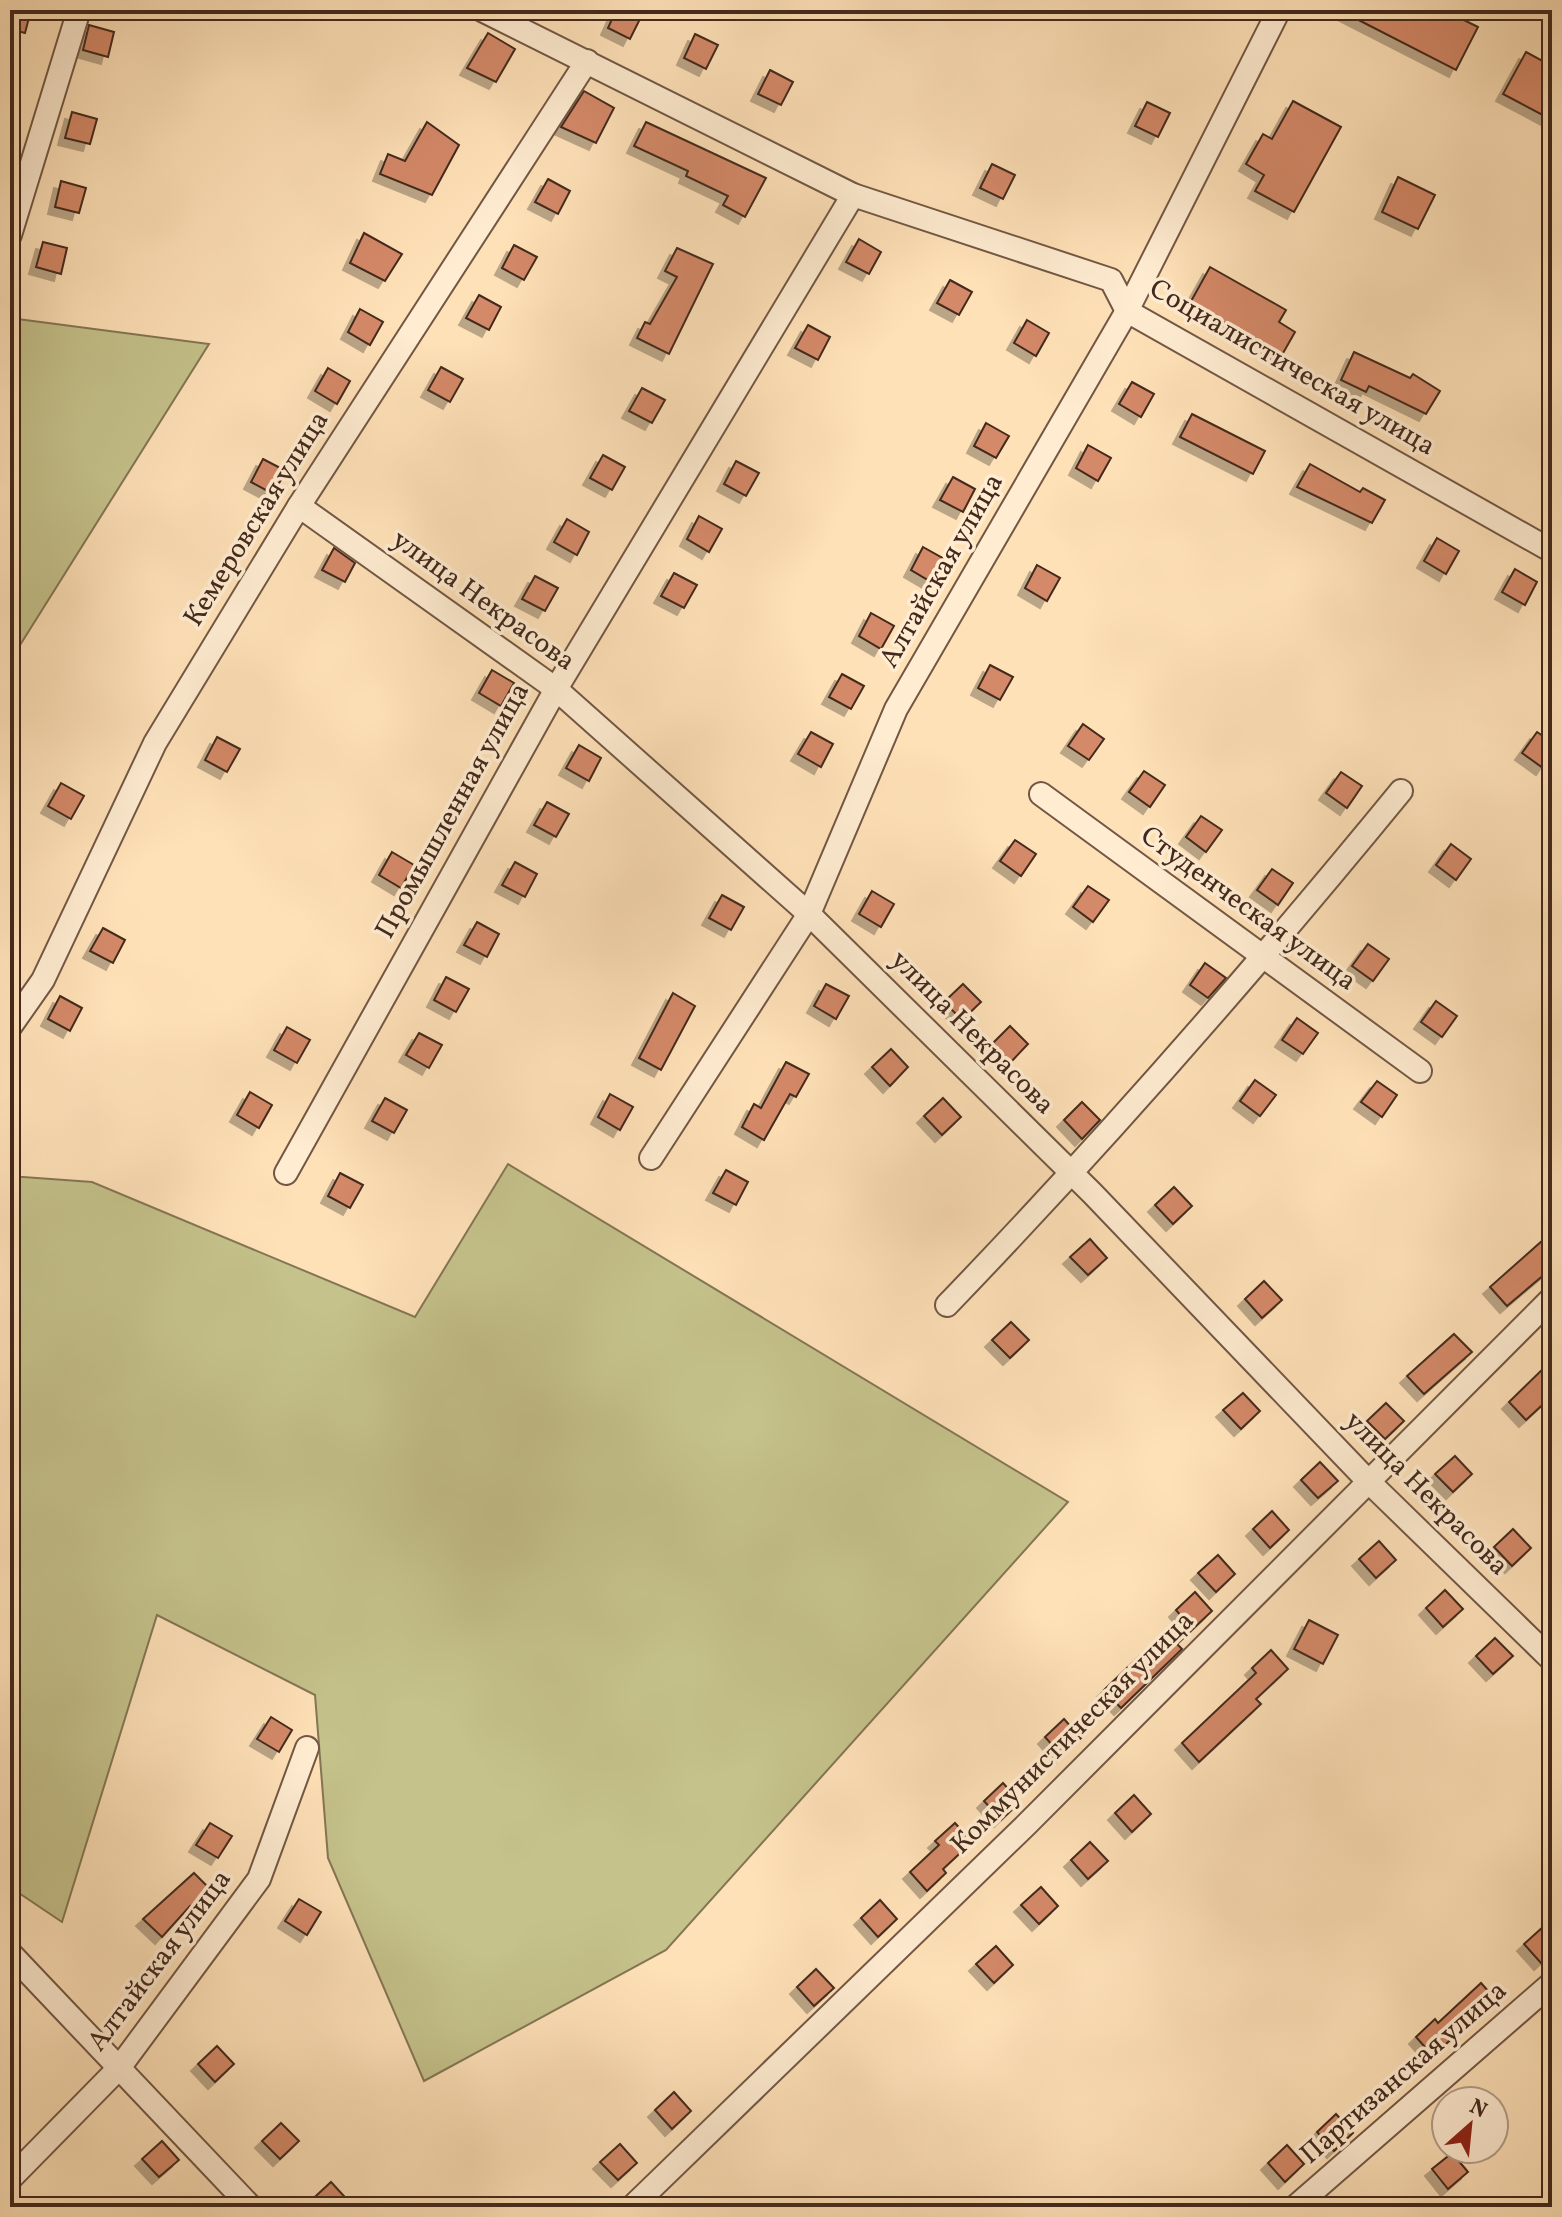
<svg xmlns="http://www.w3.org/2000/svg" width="1562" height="2217" viewBox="0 0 1562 2217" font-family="Vollkorn,serif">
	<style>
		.green { fill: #c5c28b; stroke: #847654; stroke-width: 2 }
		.building { fill: #d48968; stroke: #43291d; stroke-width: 2; filter: url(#shadow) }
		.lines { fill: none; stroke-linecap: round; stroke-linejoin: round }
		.minor-casing { stroke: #725744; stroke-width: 26 }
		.minor { stroke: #ffecd1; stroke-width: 22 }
		.labels { text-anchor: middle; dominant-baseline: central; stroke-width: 7; stroke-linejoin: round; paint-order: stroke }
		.street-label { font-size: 28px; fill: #43291d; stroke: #ffecd1 }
	</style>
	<defs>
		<filter id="shadow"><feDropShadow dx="-7" dy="7" stdDeviation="0" flood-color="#0004"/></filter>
	</defs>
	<rect width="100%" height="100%" fill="#ffe1b8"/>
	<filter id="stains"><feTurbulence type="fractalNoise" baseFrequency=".0025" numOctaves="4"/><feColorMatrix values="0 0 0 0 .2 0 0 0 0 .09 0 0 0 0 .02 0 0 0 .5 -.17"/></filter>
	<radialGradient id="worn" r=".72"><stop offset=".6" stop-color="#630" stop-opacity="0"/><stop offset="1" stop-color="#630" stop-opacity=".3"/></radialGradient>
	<g class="green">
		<path d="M 10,318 L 209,344 L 10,661 Z"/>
		<path d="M 508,1164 L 1068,1502 L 666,1950 L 424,2081 L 328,1858 L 315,1695 L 157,1615 L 62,1922 L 10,1887 L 10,1176 L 92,1182 L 415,1317 Z"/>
	</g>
	<g class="building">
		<path d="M 10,10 L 31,10 L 25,33 L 10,29 Z"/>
		<path d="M 616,10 L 631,10 L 642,15 L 630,39 L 608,28 Z"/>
		<path d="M 1339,10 L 1444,10 L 1478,27 L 1456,70 Z"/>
		<path d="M 89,25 L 114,32 L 108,57 L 83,50 Z"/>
		<path d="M 488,33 L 515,49 L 496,82 L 467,68 Z"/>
		<path d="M 695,34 L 718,45 L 706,69 L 684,58 Z"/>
		<path d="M 1526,52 L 1552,66 L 1552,120 L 1503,94 Z"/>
		<path d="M 770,70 L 793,82 L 781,105 L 758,94 Z"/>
		<path d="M 584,91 L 614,108 L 596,143 L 561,127 Z"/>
		<path d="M 1293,101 L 1341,127 L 1294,212 L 1255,191 L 1264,175 L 1246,164 L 1263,134 L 1272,139 Z"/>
		<path d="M 1147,102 L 1170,113 L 1158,137 L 1135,126 Z"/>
		<path d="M 72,112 L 97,119 L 90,144 L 65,138 Z"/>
		<path d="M 427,122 L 459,145 L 432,195 L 380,174 L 388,154 L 405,161 Z"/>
		<path d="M 646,122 L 766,178 L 745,217 L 723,205 L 728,196 L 686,176 L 688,171 L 634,146 Z"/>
		<path d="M 992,164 L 1015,175 L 1003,199 L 980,188 Z"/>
		<path d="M 1398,177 L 1435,195 L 1418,229 L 1382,212 Z"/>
		<path d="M 548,179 L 570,191 L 558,214 L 535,202 Z"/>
		<path d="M 61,181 L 86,188 L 79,213 L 55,207 Z"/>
		<path d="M 364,233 L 402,254 L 385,281 L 350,263 Z"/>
		<path d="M 859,239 L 881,252 L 869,274 L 846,262 Z"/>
		<path d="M 43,242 L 67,248 L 61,274 L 36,267 Z"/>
		<path d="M 514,245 L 537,257 L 524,280 L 502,268 Z"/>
		<path d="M 677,248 L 713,264 L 669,354 L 637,338 L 645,322 L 650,324 L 677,277 L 665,271 Z"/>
		<path d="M 1210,267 L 1286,310 L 1279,322 L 1295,332 L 1282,355 L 1190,303 Z"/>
		<path d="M 950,280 L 972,292 L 959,315 L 937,303 Z"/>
		<path d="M 479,295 L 501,307 L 489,330 L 466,318 Z"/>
		<path d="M 360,309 L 383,322 L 370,345 L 348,332 Z"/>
		<path d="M 1027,320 L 1049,333 L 1036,356 L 1014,343 Z"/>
		<path d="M 808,325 L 830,337 L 818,360 L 795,348 Z"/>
		<path d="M 1354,352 L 1410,378 L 1413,374 L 1440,391 L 1426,414 L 1369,386 L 1366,392 L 1341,380 Z"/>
		<path d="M 441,367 L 463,379 L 450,402 L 428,390 Z"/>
		<path d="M 328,368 L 350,381 L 337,404 L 315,391 Z"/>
		<path d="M 1132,382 L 1154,394 L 1141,417 L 1119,404 Z"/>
		<path d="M 642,388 L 665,400 L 652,423 L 629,411 Z"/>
		<path d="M 1192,414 L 1265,451 L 1253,474 L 1180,437 Z"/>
		<path d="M 986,423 L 1009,436 L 996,458 L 974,446 Z"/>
		<path d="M 1088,445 L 1111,458 L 1098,481 L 1076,468 Z"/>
		<path d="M 603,455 L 625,467 L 612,490 L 590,478 Z"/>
		<path d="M 263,459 L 286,471 L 273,494 L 251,482 Z"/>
		<path d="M 736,461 L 759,473 L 746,496 L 724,484 Z"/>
		<path d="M 1310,464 L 1360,492 L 1363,488 L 1385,500 L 1372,523 L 1297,487 Z"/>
		<path d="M 953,477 L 975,489 L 963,512 L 940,500 Z"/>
		<path d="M 699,516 L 722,529 L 709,552 L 687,539 Z"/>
		<path d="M 567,519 L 589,532 L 577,555 L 554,542 Z"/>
		<path d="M 1437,538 L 1459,551 L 1446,574 L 1424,561 Z"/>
		<path d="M 923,547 L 946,560 L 933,583 L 911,570 Z"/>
		<path d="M 334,548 L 355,563 L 345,582 L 322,570 Z"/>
		<path d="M 1037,565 L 1060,578 L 1047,601 L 1025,588 Z"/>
		<path d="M 1515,569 L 1537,582 L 1525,605 L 1502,592 Z"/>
		<path d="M 674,573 L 697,585 L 684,608 L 661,596 Z"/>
		<path d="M 535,576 L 558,588 L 545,611 L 522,599 Z"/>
		<path d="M 871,613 L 894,626 L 881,649 L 859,636 Z"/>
		<path d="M 990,665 L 1013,677 L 1000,700 L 978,688 Z"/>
		<path d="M 492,670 L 514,683 L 501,706 L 479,693 Z"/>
		<path d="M 842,674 L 864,686 L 851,709 L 829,697 Z"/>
		<path d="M 1083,724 L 1104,739 L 1089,760 L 1068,746 Z"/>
		<path d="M 811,732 L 833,744 L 821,767 L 798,754 Z"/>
		<path d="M 1537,732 L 1552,742 L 1552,755 L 1543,768 L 1522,753 Z"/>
		<path d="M 217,737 L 240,749 L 227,772 L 205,760 Z"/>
		<path d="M 579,745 L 601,758 L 589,781 L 566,768 Z"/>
		<path d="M 1144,771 L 1165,785 L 1150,807 L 1129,792 Z"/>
		<path d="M 1341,772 L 1362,786 L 1347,808 L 1326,793 Z"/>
		<path d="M 61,783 L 84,796 L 71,819 L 48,806 Z"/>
		<path d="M 547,802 L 569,814 L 556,837 L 534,825 Z"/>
		<path d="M 1201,816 L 1222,830 L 1206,852 L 1186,837 Z"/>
		<path d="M 1015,840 L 1036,854 L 1021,876 L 1000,861 Z"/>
		<path d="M 1451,844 L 1471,859 L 1456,880 L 1436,865 Z"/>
		<path d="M 392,852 L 414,865 L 401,888 L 379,875 Z"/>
		<path d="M 515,862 L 537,874 L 525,897 L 502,885 Z"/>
		<path d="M 1272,869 L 1293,883 L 1278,905 L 1257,890 Z"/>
		<path d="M 1088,886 L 1109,900 L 1093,922 L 1073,907 Z"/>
		<path d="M 872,891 L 894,904 L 881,927 L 859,914 Z"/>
		<path d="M 722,895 L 744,907 L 731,930 L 709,918 Z"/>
		<path d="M 477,922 L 499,934 L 487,957 L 464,945 Z"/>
		<path d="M 103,928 L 125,940 L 113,963 L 90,951 Z"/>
		<path d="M 1368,944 L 1389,959 L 1373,981 L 1352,966 Z"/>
		<path d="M 1205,963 L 1226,978 L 1208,998 L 1190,985 Z"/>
		<path d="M 446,977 L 469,989 L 456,1012 L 434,1000 Z"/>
		<path d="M 826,984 L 849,996 L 836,1019 L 814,1006 Z"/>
		<path d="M 963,984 L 981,1002 L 962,1020 L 944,1002 Z"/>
		<path d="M 673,993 L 695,1006 L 661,1070 L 639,1058 Z"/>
		<path d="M 60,996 L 82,1008 L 70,1031 L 48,1019 Z"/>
		<path d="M 1436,1001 L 1457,1016 L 1442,1037 L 1421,1022 Z"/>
		<path d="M 1297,1018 L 1318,1033 L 1303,1054 L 1282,1040 Z"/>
		<path d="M 1010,1026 L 1028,1044 L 1010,1063 L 992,1044 Z"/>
		<path d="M 287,1027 L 310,1040 L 297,1063 L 274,1050 Z"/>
		<path d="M 419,1033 L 442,1045 L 429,1068 L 406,1055 Z"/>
		<path d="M 891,1049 L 908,1067 L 890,1086 L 872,1067 Z"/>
		<path d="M 786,1062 L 809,1074 L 796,1097 L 790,1094 L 764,1140 L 742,1127 L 754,1104 L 761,1108 Z"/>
		<path d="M 1255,1080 L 1276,1095 L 1260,1116 L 1240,1101 Z"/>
		<path d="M 1377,1081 L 1397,1095 L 1382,1117 L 1361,1102 Z"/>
		<path d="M 250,1092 L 272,1105 L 259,1128 L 237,1115 Z"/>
		<path d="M 610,1094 L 633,1107 L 620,1130 L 598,1117 Z"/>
		<path d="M 385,1098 L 407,1110 L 394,1133 L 372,1121 Z"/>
		<path d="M 943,1098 L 961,1117 L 942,1135 L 924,1116 Z"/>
		<path d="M 1082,1102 L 1100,1120 L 1082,1139 L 1064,1120 Z"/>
		<path d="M 726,1170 L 748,1182 L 736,1205 L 713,1193 Z"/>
		<path d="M 340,1173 L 363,1185 L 350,1208 L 328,1196 Z"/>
		<path d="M 1174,1187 L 1192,1206 L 1173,1224 L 1155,1205 Z"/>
		<path d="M 1552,1232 L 1552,1268 L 1507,1306 L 1490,1287 Z"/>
		<path d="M 1090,1239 L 1107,1258 L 1088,1275 L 1070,1257 Z"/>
		<path d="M 1264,1281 L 1282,1300 L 1262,1318 L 1245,1299 Z"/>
		<path d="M 1011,1322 L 1029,1340 L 1010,1358 L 992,1340 Z"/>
		<path d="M 1454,1334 L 1472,1352 L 1424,1394 L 1407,1376 Z"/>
		<path d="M 1552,1360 L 1552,1396 L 1526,1420 L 1509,1402 Z"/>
		<path d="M 1243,1393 L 1260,1411 L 1241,1429 L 1223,1410 Z"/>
		<path d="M 1386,1403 L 1404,1421 L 1385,1439 L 1367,1421 Z"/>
		<path d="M 1455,1456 L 1472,1474 L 1453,1492 L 1435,1474 Z"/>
		<path d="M 1320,1462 L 1338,1481 L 1318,1498 L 1301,1480 Z"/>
		<path d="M 1272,1511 L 1289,1530 L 1270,1548 L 1253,1529 Z"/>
		<path d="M 1513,1529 L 1531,1548 L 1512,1566 L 1494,1547 Z"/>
		<path d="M 1379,1541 L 1396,1560 L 1376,1578 L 1359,1559 Z"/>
		<path d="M 1218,1555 L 1235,1574 L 1216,1592 L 1198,1573 Z"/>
		<path d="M 1445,1590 L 1463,1609 L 1443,1627 L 1426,1608 Z"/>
		<path d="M 1195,1592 L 1212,1611 L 1177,1644 L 1182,1649 L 1121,1708 L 1104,1690 L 1181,1616 L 1176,1610 Z"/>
		<path d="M 1309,1620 L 1338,1635 L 1323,1664 L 1294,1649 Z"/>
		<path d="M 1495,1638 L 1513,1656 L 1493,1674 L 1476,1656 Z"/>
		<path d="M 1271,1650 L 1288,1669 L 1256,1699 L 1261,1704 L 1199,1762 L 1182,1743 L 1256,1673 L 1252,1668 Z"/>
		<path d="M 271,1717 L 292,1730 L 279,1752 L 257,1739 Z"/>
		<path d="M 1064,1719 L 1081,1738 L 1062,1756 L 1045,1737 Z"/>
		<path d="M 1003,1783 L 1020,1802 L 1001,1820 L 984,1801 Z"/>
		<path d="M 1134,1795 L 1151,1814 L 1132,1832 L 1115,1813 Z"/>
		<path d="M 210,1823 L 232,1836 L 218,1858 L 196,1845 Z"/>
		<path d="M 955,1823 L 972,1842 L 943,1869 L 946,1873 L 927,1891 L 910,1872 L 939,1845 L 935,1841 Z"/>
		<path d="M 1090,1842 L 1108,1861 L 1088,1879 L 1071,1860 Z"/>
		<path d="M 194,1873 L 212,1891 L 194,1910 L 190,1906 L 162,1937 L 143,1919 Z"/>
		<path d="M 1041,1887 L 1058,1906 L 1039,1924 L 1021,1905 Z"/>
		<path d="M 299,1899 L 321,1912 L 307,1935 L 285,1921 Z"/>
		<path d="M 880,1900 L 897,1919 L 878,1937 L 861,1918 Z"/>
		<path d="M 1543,1927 L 1552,1936 L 1552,1953 L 1541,1963 L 1524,1944 Z"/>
		<path d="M 996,1946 L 1013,1965 L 994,1983 L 976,1964 Z"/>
		<path d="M 816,1969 L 834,1988 L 814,2006 L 797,1987 Z"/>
		<path d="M 1481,1983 L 1498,2002 L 1479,2020 L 1476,2016 L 1433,2056 L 1416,2037 L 1435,2019 L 1438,2023 Z"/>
		<path d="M 217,2046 L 234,2064 L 215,2082 L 198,2064 Z"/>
		<path d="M 674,2092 L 691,2111 L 672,2129 L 655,2110 Z"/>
		<path d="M 1336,2114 L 1353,2133 L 1334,2151 L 1317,2132 Z"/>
		<path d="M 281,2123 L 299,2141 L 280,2159 L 262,2141 Z"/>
		<path d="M 162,2141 L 179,2160 L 159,2177 L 142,2159 Z"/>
		<path d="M 620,2144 L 637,2163 L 618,2180 L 600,2162 Z"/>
		<path d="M 1287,2145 L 1304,2164 L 1285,2182 L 1268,2163 Z"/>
		<path d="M 1452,2153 L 1468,2172 L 1448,2189 L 1432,2169 Z"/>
		<path d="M 331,2182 L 354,2207 L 304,2207 Z"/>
	</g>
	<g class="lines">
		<g class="minor-casing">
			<g id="minor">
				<path d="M 482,10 L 853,195 L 1111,280 L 1127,311 L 1552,551"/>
				<path d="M 10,235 L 79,10"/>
				<path d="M 299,506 L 556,689 L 809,914 L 1092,1193 L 1367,1480 L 1552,1660"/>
				<path d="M 1041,794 L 1420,1071"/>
				<path d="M 10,1027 L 43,980 L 155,743 L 299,506 L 587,61"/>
				<path d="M 651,1158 L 809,914 L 896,709 L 1127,311 L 1279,10"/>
				<path d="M 286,1173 L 556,689 L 853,195"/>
				<path d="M 947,1305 C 1106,1140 1256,968 1401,791"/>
				<path d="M 10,1953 L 251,2207"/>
				<path d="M 10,2179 L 119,2068 L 259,1879 L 307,1748"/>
				<path d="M 632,2207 L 1026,1825 L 1552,1298"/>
				<path d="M 1295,2207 L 1552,1983"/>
			</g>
		</g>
		<use href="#minor" class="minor"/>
	</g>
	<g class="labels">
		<g class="street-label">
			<text transform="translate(1292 368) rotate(30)">Социалистическая улица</text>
			<text transform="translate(257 519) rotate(-58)">Кемеровская улица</text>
			<text transform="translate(942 571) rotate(-60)">Алтайская улица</text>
			<text transform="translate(483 601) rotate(36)">улица Некрасова</text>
			<text transform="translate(453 811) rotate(-61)">Промышленная улица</text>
			<text transform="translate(1248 909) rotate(36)">Студенческая улица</text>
			<text transform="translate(972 1033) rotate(45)">улица Некрасова</text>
			<text transform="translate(1426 1494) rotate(45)">улица Некрасова</text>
			<text transform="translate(1073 1733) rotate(-45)">Коммунистическая улица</text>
			<text transform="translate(160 1961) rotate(-53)">Алтайская улица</text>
			<text transform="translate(1404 2073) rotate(-41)">Партизанская улица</text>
		</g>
	</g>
	<rect width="1562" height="2217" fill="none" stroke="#ffe1b8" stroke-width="40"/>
	<rect x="12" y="12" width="1538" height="2193" fill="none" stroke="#43291d" stroke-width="4"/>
	<rect x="20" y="20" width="1522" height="2177" fill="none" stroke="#43291d" stroke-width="2"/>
	<g transform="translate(1470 2125) rotate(27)"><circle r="38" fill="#ffecd1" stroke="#b49e89" stroke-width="2"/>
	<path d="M0-6L14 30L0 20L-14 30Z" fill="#8f2418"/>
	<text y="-12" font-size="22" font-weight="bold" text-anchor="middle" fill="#43291d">N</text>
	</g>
	<rect width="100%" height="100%" filter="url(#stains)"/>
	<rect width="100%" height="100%" fill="url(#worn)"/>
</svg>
